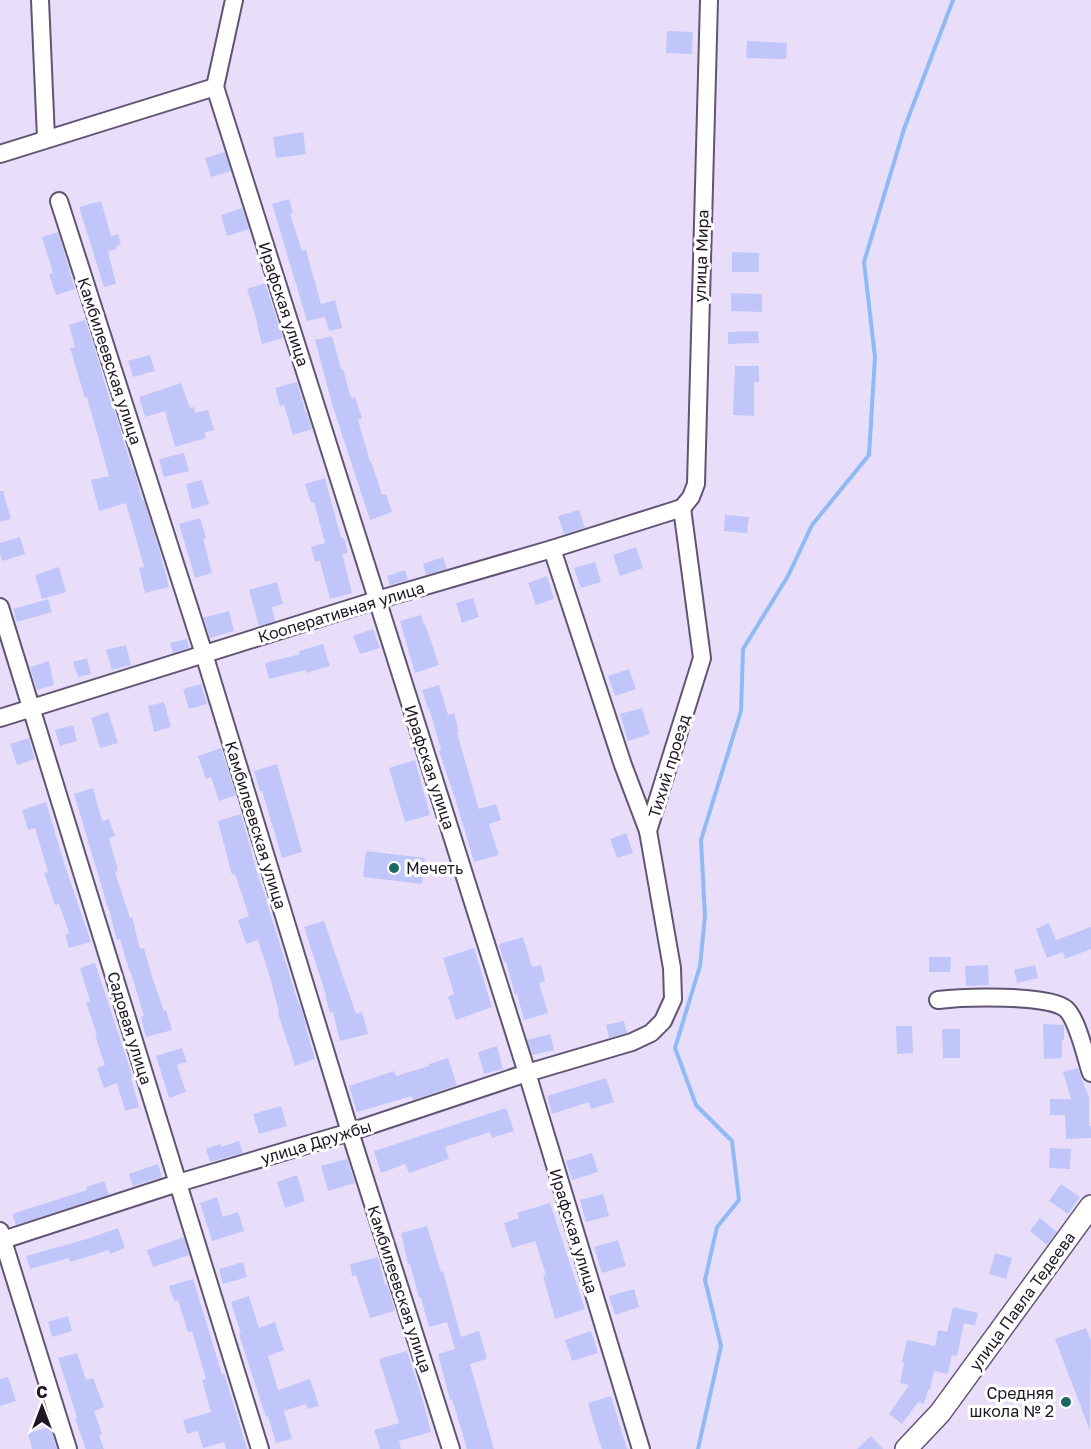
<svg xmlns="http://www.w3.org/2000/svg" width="1091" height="1449" viewBox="0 0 1091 1449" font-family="'Golos Text',sans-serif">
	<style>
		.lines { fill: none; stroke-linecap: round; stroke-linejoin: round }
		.stream { stroke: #90baf5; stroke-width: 4 }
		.building { fill: #c1c6fa }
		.minor-casing { stroke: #615573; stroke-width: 20 }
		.major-casing { stroke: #615573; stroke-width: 24 }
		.minor { stroke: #fff; stroke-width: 16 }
		.major { stroke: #fff; stroke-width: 21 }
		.poi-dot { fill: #1b6863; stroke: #fff; stroke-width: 2 }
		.labels { text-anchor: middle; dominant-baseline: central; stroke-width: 6; stroke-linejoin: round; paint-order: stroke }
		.street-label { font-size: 16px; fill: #1d1824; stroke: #fff }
		.poi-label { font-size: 16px; fill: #1d1824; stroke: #fff; text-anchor: start }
	</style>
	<rect width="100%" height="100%" fill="#e9defa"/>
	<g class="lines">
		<path class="stream" d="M 698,1449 L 721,1346 L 705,1280 L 717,1227 L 739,1200 L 732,1141 L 696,1105 L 675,1048 L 700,966 L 705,916 L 701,840 L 741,711 L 743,649 L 788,576 L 812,525 L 869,455 L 875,357 L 864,262 L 904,129 L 953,0"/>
	</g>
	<g class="building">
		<path d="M 667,31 L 693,32 L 692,54 L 666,53 Z"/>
		<path d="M 747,41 L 787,43 L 786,59 L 746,58 Z"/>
		<path d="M 303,132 L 306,154 L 276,158 L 273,137 Z"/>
		<path d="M 225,152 L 231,171 L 211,177 L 205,158 Z"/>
		<path d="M 289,199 L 293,213 L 290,214 L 302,251 L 306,250 L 321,304 L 335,300 L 342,328 L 329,331 L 325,317 L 307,321 L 272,204 Z"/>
		<path d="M 101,201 L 111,236 L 118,234 L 121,244 L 116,246 L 117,249 L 108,251 L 116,284 L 104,287 L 79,207 Z"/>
		<path d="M 242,208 L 249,229 L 227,236 L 221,215 Z"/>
		<path d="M 58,232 L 75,289 L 56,295 L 49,274 L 53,273 L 42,237 Z"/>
		<path d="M 732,252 L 759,253 L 759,272 L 732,272 Z"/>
		<path d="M 265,283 L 283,338 L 262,344 L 257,325 L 258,325 L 247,289 Z"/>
		<path d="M 731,293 L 762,294 L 762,312 L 731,311 Z"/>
		<path d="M 85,320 L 94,346 L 111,404 L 112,403 L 119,424 L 132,469 L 134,469 L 142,500 L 144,500 L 158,545 L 169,587 L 145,593 L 139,568 L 144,567 L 126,503 L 99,511 L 91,480 L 109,476 L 87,397 L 85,398 L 70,348 L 75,347 L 69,325 Z"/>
		<path d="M 758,331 L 759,343 L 728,344 L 728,332 Z"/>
		<path d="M 332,336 L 341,369 L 343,369 L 351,398 L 355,397 L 362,418 L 358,420 L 370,462 L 371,461 L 382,495 L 386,494 L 392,512 L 370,520 L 332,404 L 315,340 Z"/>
		<path d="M 150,355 L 155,371 L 133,377 L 128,361 Z"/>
		<path d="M 735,366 L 759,366 L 759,382 L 754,382 L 754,416 L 733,415 Z"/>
		<path d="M 297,382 L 306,414 L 307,413 L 312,429 L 293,435 L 284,405 L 280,406 L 275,388 Z"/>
		<path d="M 181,383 L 190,408 L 194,407 L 195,413 L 208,410 L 214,430 L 205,432 L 206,438 L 175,447 L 165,411 L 145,417 L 139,397 Z"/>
		<path d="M 184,453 L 189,471 L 164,477 L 159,459 Z"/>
		<path d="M 325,478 L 341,538 L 344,538 L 348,553 L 342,554 L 352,593 L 330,599 L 320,561 L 315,562 L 311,547 L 325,543 L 314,502 L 311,503 L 305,484 Z"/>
		<path d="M 202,480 L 209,504 L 192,509 L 186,484 Z"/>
		<path d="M 0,491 L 3,491 L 11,519 L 0,522 Z"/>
		<path d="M 579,510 L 585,528 L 564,534 L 558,516 Z"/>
		<path d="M 725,515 L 749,517 L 747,533 L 724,531 Z"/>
		<path d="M 200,518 L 206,538 L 203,538 L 212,573 L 195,578 L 179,524 Z"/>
		<path d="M 20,537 L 25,554 L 2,561 L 0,554 L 0,543 Z"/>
		<path d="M 636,547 L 643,568 L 620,576 L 613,555 Z"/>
		<path d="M 443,557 L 447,569 L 426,575 L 423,564 Z"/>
		<path d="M 595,562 L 601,582 L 581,588 L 574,568 Z"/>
		<path d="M 59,567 L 66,592 L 42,599 L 35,575 Z"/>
		<path d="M 405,570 L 408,580 L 390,585 L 387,576 Z"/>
		<path d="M 547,576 L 554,599 L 536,605 L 528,583 Z"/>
		<path d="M 277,582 L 283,604 L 272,607 L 275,621 L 259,626 L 249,590 Z"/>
		<path d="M 473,598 L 479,617 L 462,623 L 456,603 Z"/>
		<path d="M 48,599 L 52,612 L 17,622 L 13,609 Z"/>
		<path d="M 229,611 L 234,631 L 210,638 L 203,618 Z"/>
		<path d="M 421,615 L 424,625 L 425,624 L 439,665 L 415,673 L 400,621 Z"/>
		<path d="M 373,629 L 380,648 L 360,654 L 353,636 Z"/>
		<path d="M 187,639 L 189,648 L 173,653 L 170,643 Z"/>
		<path d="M 323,644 L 330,666 L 306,673 L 305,670 L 269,679 L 265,663 L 300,654 L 299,651 Z"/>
		<path d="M 126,645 L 131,665 L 112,670 L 106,650 Z"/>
		<path d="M 87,658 L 91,674 L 78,677 L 73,662 Z"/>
		<path d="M 49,661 L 54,685 L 37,690 L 30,667 Z"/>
		<path d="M 629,669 L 636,689 L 615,696 L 608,676 Z"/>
		<path d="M 201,684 L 207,704 L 189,709 L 183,689 Z"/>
		<path d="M 439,685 L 448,715 L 454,713 L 459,732 L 457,733 L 479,809 L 496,804 L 501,820 L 489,824 L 499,855 L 474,862 L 456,801 L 439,751 L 441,750 L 429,708 L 428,709 L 422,690 Z"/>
		<path d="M 164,702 L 171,727 L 154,732 L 148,706 Z"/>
		<path d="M 642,708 L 650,734 L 628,741 L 620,714 Z"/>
		<path d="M 108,712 L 118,743 L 100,748 L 91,718 Z"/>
		<path d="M 73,725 L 77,741 L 60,746 L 55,730 Z"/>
		<path d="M 29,738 L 35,759 L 17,765 L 10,744 Z"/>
		<path d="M 221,748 L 236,795 L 219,801 L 211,777 L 206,779 L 198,756 Z"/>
		<path d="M 415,760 L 430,815 L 405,822 L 389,768 Z"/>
		<path d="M 277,764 L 302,852 L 282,858 L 262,791 L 260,791 L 254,771 Z"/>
		<path d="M 93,788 L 102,821 L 109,819 L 115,836 L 109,838 L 118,871 L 115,872 L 130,918 L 132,917 L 140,949 L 144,948 L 153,980 L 164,1011 L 166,1010 L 172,1030 L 146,1037 L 141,1017 L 144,1016 L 130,970 L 129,970 L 120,939 L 117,940 L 108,906 L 107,906 L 103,891 L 74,794 Z"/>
		<path d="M 46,802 L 65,866 L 91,942 L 69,948 L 65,935 L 69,933 L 59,904 L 55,905 L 44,873 L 48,872 L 35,828 L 28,830 L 22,810 Z"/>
		<path d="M 241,814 L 259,879 L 267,900 L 266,900 L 299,1005 L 300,1005 L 306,1024 L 305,1025 L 315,1059 L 295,1066 L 278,1013 L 279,1012 L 271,981 L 258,940 L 246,944 L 238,920 L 249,916 L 235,874 L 232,875 L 218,821 Z"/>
		<path d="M 626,833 L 633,853 L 617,858 L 610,839 Z"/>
		<path d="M 366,851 L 425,858 L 422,884 L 363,877 Z"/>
		<path d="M 324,921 L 356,1014 L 362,1012 L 368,1034 L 340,1041 L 333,1012 L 330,1013 L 325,995 L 326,995 L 304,927 Z"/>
		<path d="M 1049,923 L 1056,940 L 1091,927 L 1091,949 L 1065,959 L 1063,952 L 1047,958 L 1036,929 Z"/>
		<path d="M 523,937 L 532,967 L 541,965 L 545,981 L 539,983 L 548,1013 L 524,1020 L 517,994 L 515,995 L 506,962 L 504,962 L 499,944 Z"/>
		<path d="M 474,948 L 492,1007 L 456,1020 L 448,997 L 454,994 L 443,958 Z"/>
		<path d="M 929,957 L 951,957 L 950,972 L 929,972 Z"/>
		<path d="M 95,963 L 133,1078 L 131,1078 L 139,1107 L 125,1111 L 117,1083 L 104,1088 L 97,1068 L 105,1065 L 95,1036 L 97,1035 L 86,1002 L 90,1001 L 80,968 Z"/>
		<path d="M 988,965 L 989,985 L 966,986 L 965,966 Z"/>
		<path d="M 1035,965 L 1038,978 L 1017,983 L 1014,970 Z"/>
		<path d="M 624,1021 L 627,1033 L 609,1038 L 606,1025 Z"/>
		<path d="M 1043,1024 L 1064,1025 L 1064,1040 L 1062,1040 L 1062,1058 L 1044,1059 Z"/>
		<path d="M 896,1026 L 912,1026 L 913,1053 L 897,1054 Z"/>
		<path d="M 942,1029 L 960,1029 L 960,1058 L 943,1058 Z"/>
		<path d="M 550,1034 L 554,1050 L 532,1055 L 527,1040 Z"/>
		<path d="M 497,1046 L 503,1069 L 484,1074 L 478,1052 Z"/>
		<path d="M 182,1048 L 187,1062 L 177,1065 L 186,1092 L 169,1098 L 156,1056 Z"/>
		<path d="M 448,1058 L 457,1085 L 413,1100 L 412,1096 L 357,1112 L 349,1086 L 394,1071 L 396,1076 L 429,1066 L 429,1064 Z"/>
		<path d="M 1078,1068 L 1089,1098 L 1089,1126 L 1091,1126 L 1091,1138 L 1066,1139 L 1065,1115 L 1050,1115 L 1050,1099 L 1071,1099 L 1063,1072 Z"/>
		<path d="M 606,1078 L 614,1102 L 591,1109 L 589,1102 L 552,1114 L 547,1096 Z"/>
		<path d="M 281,1106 L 287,1126 L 259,1134 L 253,1114 Z"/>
		<path d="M 506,1108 L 514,1131 L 492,1138 L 490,1132 L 445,1147 L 449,1159 L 409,1173 L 405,1164 L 381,1173 L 374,1151 Z"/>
		<path d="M 239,1141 L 243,1153 L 210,1162 L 206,1149 L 220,1144 L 221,1147 Z"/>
		<path d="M 1050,1148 L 1071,1149 L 1070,1169 L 1049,1168 Z"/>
		<path d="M 592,1153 L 598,1172 L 572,1180 L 566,1161 Z"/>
		<path d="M 347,1159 L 355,1183 L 328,1191 L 321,1166 Z"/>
		<path d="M 158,1164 L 162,1177 L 133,1186 L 129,1174 Z"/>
		<path d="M 297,1175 L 305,1201 L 285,1208 L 277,1182 Z"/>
		<path d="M 104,1181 L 109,1195 L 16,1225 L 12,1214 L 87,1190 L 86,1187 Z"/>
		<path d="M 1061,1184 L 1080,1197 L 1068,1214 L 1049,1201 Z"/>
		<path d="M 603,1194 L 609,1216 L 586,1222 L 580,1200 Z"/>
		<path d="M 217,1197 L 223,1217 L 238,1212 L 244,1231 L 212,1241 L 200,1203 Z"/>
		<path d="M 550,1203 L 585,1309 L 555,1319 L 543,1276 L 546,1275 L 535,1241 L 512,1248 L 504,1223 L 519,1218 L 517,1213 Z"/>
		<path d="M 1040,1218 L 1057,1232 L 1047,1245 L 1030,1231 Z"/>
		<path d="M 427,1226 L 441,1272 L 443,1271 L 461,1337 L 479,1331 L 487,1359 L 470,1364 L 494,1449 L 467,1449 L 452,1399 L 450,1400 L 438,1354 L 455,1349 L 447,1322 L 429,1327 L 421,1298 L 419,1298 L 410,1264 L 408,1264 L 401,1233 Z"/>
		<path d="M 118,1228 L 125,1248 L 110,1254 L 109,1250 L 70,1262 L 69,1258 L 30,1269 L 26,1256 L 87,1239 Z"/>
		<path d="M 184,1237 L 189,1255 L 153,1267 L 147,1250 Z"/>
		<path d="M 618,1240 L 626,1266 L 602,1273 L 594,1247 Z"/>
		<path d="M 995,1253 L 1012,1258 L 1006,1279 L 989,1274 Z"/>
		<path d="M 378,1257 L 385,1285 L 387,1284 L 395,1311 L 370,1318 L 356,1275 L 352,1276 L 350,1264 Z"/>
		<path d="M 243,1262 L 247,1277 L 223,1284 L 219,1269 Z"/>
		<path d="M 193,1279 L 222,1374 L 224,1373 L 247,1449 L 226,1449 L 224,1442 L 203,1448 L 198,1431 L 187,1434 L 183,1420 L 211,1412 L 202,1380 L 206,1379 L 192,1331 L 188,1332 L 178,1300 L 174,1301 L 169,1286 Z"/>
		<path d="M 634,1289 L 639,1307 L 615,1315 L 609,1296 Z"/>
		<path d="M 249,1296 L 259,1328 L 275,1322 L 284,1350 L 268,1356 L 278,1390 L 310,1379 L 319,1406 L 308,1409 L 306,1404 L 284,1411 L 292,1439 L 276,1443 L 268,1416 L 266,1417 L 259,1396 L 239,1334 L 241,1334 L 231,1302 Z"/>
		<path d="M 953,1307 L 978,1313 L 975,1326 L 964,1323 L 957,1356 L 952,1355 L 948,1374 L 934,1371 L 930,1390 L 928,1390 L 924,1404 L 918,1402 L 902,1424 L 889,1414 L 909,1385 L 900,1383 L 904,1363 L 902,1362 L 907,1340 L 935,1346 L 938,1330 L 947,1332 Z"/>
		<path d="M 68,1316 L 72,1331 L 52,1337 L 48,1322 Z"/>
		<path d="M 1086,1328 L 1091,1340 L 1090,1431 L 1055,1339 Z"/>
		<path d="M 591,1331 L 598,1353 L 572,1361 L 565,1340 Z"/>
		<path d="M 407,1351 L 423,1401 L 431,1432 L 399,1441 L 401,1449 L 380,1449 L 374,1430 L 399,1423 L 379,1359 Z"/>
		<path d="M 77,1353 L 86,1380 L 93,1378 L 104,1407 L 94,1411 L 102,1434 L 99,1435 L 104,1449 L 86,1449 L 75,1418 L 77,1417 L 58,1358 Z"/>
		<path d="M 8,1377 L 16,1401 L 0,1406 L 0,1379 Z"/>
		<path d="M 611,1396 L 616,1413 L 627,1449 L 602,1449 L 597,1434 L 588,1403 Z"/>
		<path d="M 50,1427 L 57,1449 L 32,1449 L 28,1433 Z"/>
		<path d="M 871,1436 L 883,1449 L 857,1449 Z"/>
	</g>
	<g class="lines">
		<g class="minor-casing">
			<g id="minor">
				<path d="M 40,0 L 46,138"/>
				<path d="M 215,87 L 527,1073 L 641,1449"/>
				<path d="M 0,154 L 215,87 L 234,0"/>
				<path d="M 59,201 L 204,654 L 350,1132 L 451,1449"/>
				<path d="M 682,508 L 691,497 L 696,484 L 709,0"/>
				<path d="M 552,549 L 623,765 L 648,831"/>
				<path d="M 0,607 L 260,1449"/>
				<path d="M 0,718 L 377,600 L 552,549 L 682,508"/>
				<path d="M 938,1000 C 962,997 1049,994 1066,1009 C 1078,1020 1085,1056 1091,1073"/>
				<path d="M 0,1231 L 68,1449"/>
				<path d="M 0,1241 L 178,1183 L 350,1132 L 527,1073 L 632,1042 L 651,1033 L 663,1021 L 673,999 L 672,968 L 648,831 L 702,658 L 682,508"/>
			</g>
		</g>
		<g class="major-casing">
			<path id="major" d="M 906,1449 L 940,1413 L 1091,1206"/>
		</g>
		<use href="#minor" class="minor"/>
		<use href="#major" class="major"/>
	</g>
	<g class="poi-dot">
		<circle cx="394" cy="868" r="6"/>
		<circle cx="1066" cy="1402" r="6"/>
	</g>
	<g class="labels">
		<g class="street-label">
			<text transform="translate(701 256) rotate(-88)">улица Мира</text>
			<text transform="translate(284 304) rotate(72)">Ирафская улица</text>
			<text transform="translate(110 361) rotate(72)">Камбилеевская улица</text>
			<text transform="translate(341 612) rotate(-17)">Кооперативная улица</text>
			<text transform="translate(669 766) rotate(-73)">Тихий проезд</text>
			<text transform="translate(430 767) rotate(72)">Ирафская улица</text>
			<text transform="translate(256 825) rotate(73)">Камбилеевская улица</text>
			<text transform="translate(130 1028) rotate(73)">Садовая улица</text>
			<text transform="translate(316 1142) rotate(-17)">улица Дружбы</text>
			<text transform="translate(574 1231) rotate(73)">Ирафская улица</text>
			<text transform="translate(400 1289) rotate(72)">Камбилеевская улица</text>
			<text transform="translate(1022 1301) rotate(-54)">улица Павла Тедеева</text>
		</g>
		<g class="poi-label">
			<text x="406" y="868">Мечеть</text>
			<text x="1054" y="1393" text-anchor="end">Средняя<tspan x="1054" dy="18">школа № 2</tspan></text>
		</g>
	</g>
	<g transform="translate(42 1407)" stroke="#ffffff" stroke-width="4.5" paint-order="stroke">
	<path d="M0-4.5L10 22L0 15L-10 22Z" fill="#1d1824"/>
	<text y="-9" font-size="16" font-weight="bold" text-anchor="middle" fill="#1d1824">С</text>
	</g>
</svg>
